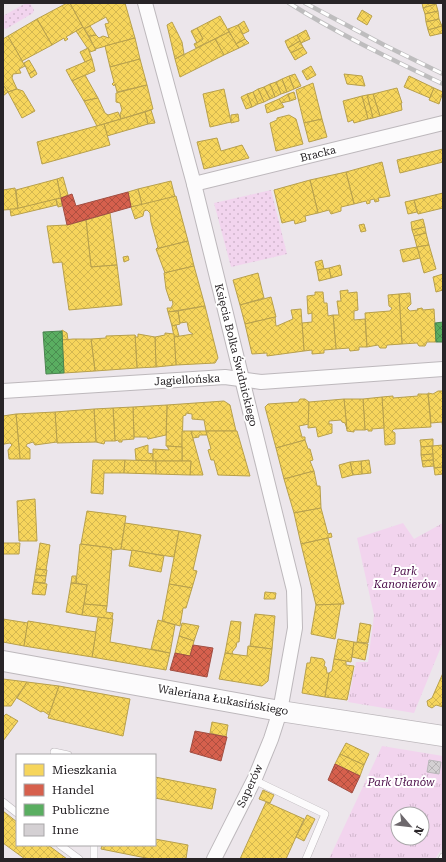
<svg xmlns="http://www.w3.org/2000/svg" width="446" height="862" viewBox="0 0 446 862" font-family="'Roboto Serif',serif">
	<style>
		.grass { fill: url(#grass-dots) }
		.park { fill: url(#park-tufts); fill-rule: evenodd }
		.homes { fill: url(#homes-cross-hatch); stroke: #b8a04c }
		.shops { fill: url(#shops-cross-hatch); stroke: #a24e42 }
		.public { fill: url(#public-cross-hatch); stroke: #4b8550 }
		.building { fill: url(#building-cross-hatch); stroke: #bab6ba }
		.lines { fill: none; stroke-linecap: round; stroke-linejoin: round }
		.lane-casing { stroke: #bdb8bc; stroke-width: 8 }
		.street-casing { stroke: #bdb8bc; stroke-width: 16 }
		.secondary-casing { stroke: #bdb8bc; stroke-width: 22 }
		.lane { stroke: #fcfbfc; stroke-width: 7 }
		.street { stroke: #fcfbfc; stroke-width: 14 }
		.secondary { stroke: #fcfbfc; stroke-width: 20 }
		.rail-casing { stroke: #bebdbe; stroke-width: 4.5 }
		.rail { stroke: #fff; stroke-width: 3; stroke-dasharray: 9; stroke-linecap: butt }
		.labels { text-anchor: middle; dominant-baseline: central; stroke-width: 4; stroke-linejoin: round; paint-order: stroke }
		.street-label { font-size: 11px; fill: #282427; stroke: #fff }
		.park-label { font-size: 11px; font-style: italic; fill: #480946; stroke: #fff }
	</style>
	<defs>
		<pattern id="grass-dots" width="8" height="8" patternUnits="userSpaceOnUse"><rect width="8" height="8" fill="#f2d4ee"/><path d="M2 2h.1M6 6h.1" fill="none" stroke="#d0b6cc" stroke-width="1.8" stroke-linecap="round"/></pattern>
		<pattern id="park-tufts" width="24" height="20" patternUnits="userSpaceOnUse"><rect width="24" height="20" fill="#f2d4ee"/><path d="M3 7l-1-3M5 7V3M7 7l1-3M15 17l-1-3M17 17v-4M19 17l1-3" fill="none" stroke="#d0b6cc"/></pattern>
		<pattern id="homes-cross-hatch" width="8" height="8" patternUnits="userSpaceOnUse"><rect width="8" height="8" fill="#f6d55c"/><path d="M0 0l8 8M0 8l8-8" fill="none" stroke="#d3b750"/></pattern>
		<pattern id="shops-cross-hatch" width="8" height="8" patternUnits="userSpaceOnUse"><rect width="8" height="8" fill="#d6604d"/><path d="M0 0l8 8M0 8l8-8" fill="none" stroke="#ae4f40"/></pattern>
		<pattern id="public-cross-hatch" width="8" height="8" patternUnits="userSpaceOnUse"><rect width="8" height="8" fill="#5aae61"/><path d="M0 0l8 8M0 8l8-8" fill="none" stroke="#4a8d50"/></pattern>
		<pattern id="building-cross-hatch" width="8" height="8" patternUnits="userSpaceOnUse"><rect width="8" height="8" fill="#d4d0d3"/><path d="M0 0l8 8M0 8l8-8" fill="none" stroke="#b6b2b5"/></pattern>
	</defs>
	<rect width="100%" height="100%" fill="#ece6eb"/>
	<g class="grass">
		<path d="M 26,3 L 30,3 L 34,10 L 33,13 L 6,29 L 3,28 L 3,16 Z"/>
		<path d="M 271,190 L 287,254 L 231,267 L 214,203 Z"/>
	</g>
	<g class="park">
		<path d="M 403,523 L 414,539 L 443,523 L 443,642 L 414,713 L 348,702 L 356,662 L 368,662 L 374,615 L 357,538 Z"/>
		<path d="M 382,746 L 443,756 L 443,847 L 435,859 L 329,859 ZM 398,814 L 422,814 L 422,838 L 398,838 Z"/>
	</g>
	<g class="homes">
		<path d="M 67,3 L 70,3 L 83,27 L 66,37 L 68,39 L 65,41 L 64,38 L 52,45 L 37,19 Z"/>
		<path d="M 70,3 L 125,3 L 135,38 L 95,49 L 89,36 L 96,35 L 99,38 L 103,36 L 109,38 L 105,24 L 109,23 L 106,17 L 84,29 Z"/>
		<path d="M 422,3 L 436,3 L 436,4 L 423,8 Z"/>
		<path d="M 436,4 L 438,11 L 425,14 L 423,8 Z"/>
		<path d="M 362,10 L 372,16 L 367,25 L 357,19 Z"/>
		<path d="M 438,11 L 439,19 L 426,22 L 425,14 Z"/>
		<path d="M 220,16 L 229,32 L 196,48 L 194,44 L 203,39 L 197,28 Z"/>
		<path d="M 37,19 L 52,45 L 22,61 L 8,36 Z"/>
		<path d="M 439,19 L 442,26 L 428,30 L 426,22 Z"/>
		<path d="M 244,21 L 249,31 L 243,34 L 238,25 Z"/>
		<path d="M 172,22 L 182,42 L 184,54 L 175,59 L 167,25 Z"/>
		<path d="M 238,25 L 245,39 L 236,44 L 228,29 Z"/>
		<path d="M 90,26 L 96,35 L 89,36 L 84,29 Z"/>
		<path d="M 442,26 L 443,33 L 430,36 L 428,30 Z"/>
		<path d="M 83,27 L 96,50 L 90,52 L 76,31 Z"/>
		<path d="M 197,28 L 203,39 L 197,43 L 191,31 Z"/>
		<path d="M 306,30 L 310,39 L 301,43 L 297,35 Z"/>
		<path d="M 229,32 L 239,48 L 224,55 L 215,39 Z"/>
		<path d="M 297,35 L 300,41 L 288,48 L 285,41 Z"/>
		<path d="M 8,36 L 25,66 L 19,69 L 21,73 L 13,74 L 12,78 L 17,89 L 8,92 L 3,85 L 3,39 Z"/>
		<path d="M 135,38 L 140,59 L 110,67 L 105,46 Z"/>
		<path d="M 215,39 L 224,55 L 180,77 L 175,59 Z"/>
		<path d="M 245,39 L 249,43 L 239,48 L 236,44 Z"/>
		<path d="M 300,41 L 303,47 L 291,53 L 288,48 Z"/>
		<path d="M 303,47 L 307,53 L 295,60 L 291,53 Z"/>
		<path d="M 88,48 L 92,59 L 85,62 L 80,52 Z"/>
		<path d="M 92,59 L 95,71 L 72,81 L 66,70 Z"/>
		<path d="M 140,59 L 147,85 L 117,92 L 115,84 L 114,86 L 112,84 L 114,82 L 110,67 Z"/>
		<path d="M 29,60 L 35,70 L 29,74 L 24,63 Z"/>
		<path d="M 311,66 L 316,75 L 307,80 L 302,71 Z"/>
		<path d="M 35,70 L 37,74 L 31,78 L 29,74 Z"/>
		<path d="M 295,74 L 301,86 L 294,89 L 289,76 Z"/>
		<path d="M 344,74 L 362,76 L 365,86 L 347,84 Z"/>
		<path d="M 85,75 L 98,98 L 84,101 L 72,81 Z"/>
		<path d="M 289,76 L 294,89 L 287,92 L 282,79 Z"/>
		<path d="M 409,76 L 434,88 L 430,98 L 404,87 Z"/>
		<path d="M 282,79 L 287,92 L 281,94 L 276,82 Z"/>
		<path d="M 276,82 L 281,94 L 275,97 L 270,84 Z"/>
		<path d="M 313,83 L 322,119 L 304,123 L 296,90 Z"/>
		<path d="M 270,84 L 275,97 L 270,99 L 264,87 Z"/>
		<path d="M 3,85 L 8,92 L 3,96 Z"/>
		<path d="M 147,85 L 153,109 L 121,119 L 120,114 L 122,110 L 120,103 L 116,102 L 116,93 Z"/>
		<path d="M 264,87 L 270,99 L 264,102 L 258,89 Z"/>
		<path d="M 397,88 L 402,103 L 401,103 L 402,110 L 380,116 L 373,94 Z"/>
		<path d="M 434,88 L 443,92 L 439,104 L 429,100 Z"/>
		<path d="M 17,89 L 23,91 L 35,111 L 22,118 L 8,92 Z"/>
		<path d="M 224,89 L 231,122 L 210,127 L 203,94 Z"/>
		<path d="M 258,89 L 264,102 L 258,104 L 253,92 Z"/>
		<path d="M 253,92 L 258,104 L 252,107 L 247,94 Z"/>
		<path d="M 294,92 L 296,99 L 290,101 L 288,94 Z"/>
		<path d="M 247,94 L 252,107 L 246,109 L 241,97 Z"/>
		<path d="M 288,94 L 290,101 L 281,103 L 279,99 Z"/>
		<path d="M 373,94 L 380,116 L 373,118 L 367,95 Z"/>
		<path d="M 367,95 L 373,118 L 368,119 L 362,96 Z"/>
		<path d="M 362,96 L 368,119 L 354,123 L 353,120 L 348,122 L 343,101 Z"/>
		<path d="M 98,98 L 105,113 L 108,115 L 118,112 L 121,119 L 97,126 L 84,101 Z"/>
		<path d="M 279,99 L 284,107 L 267,113 L 265,105 Z"/>
		<path d="M 151,110 L 155,123 L 148,124 L 145,112 Z"/>
		<path d="M 145,112 L 148,124 L 107,136 L 104,124 Z"/>
		<path d="M 238,114 L 239,121 L 231,123 L 231,115 Z"/>
		<path d="M 289,115 L 296,119 L 303,144 L 276,151 L 270,123 L 277,120 L 277,118 Z"/>
		<path d="M 322,119 L 327,137 L 309,142 L 304,123 Z"/>
		<path d="M 104,124 L 110,145 L 42,164 L 37,142 Z"/>
		<path d="M 217,138 L 221,151 L 242,145 L 249,158 L 204,169 L 197,142 Z"/>
		<path d="M 443,149 L 443,162 L 400,173 L 397,160 Z"/>
		<path d="M 382,162 L 390,196 L 378,198 L 379,201 L 375,202 L 374,199 L 370,200 L 370,203 L 367,204 L 366,201 L 354,204 L 346,172 Z"/>
		<path d="M 346,172 L 354,204 L 341,207 L 341,211 L 331,214 L 329,210 L 318,213 L 310,180 Z"/>
		<path d="M 63,177 L 68,195 L 61,198 L 57,179 Z"/>
		<path d="M 57,179 L 61,198 L 18,209 L 16,190 Z"/>
		<path d="M 310,180 L 318,213 L 305,216 L 306,221 L 295,224 L 294,220 L 282,223 L 274,190 Z"/>
		<path d="M 171,181 L 175,197 L 142,205 L 138,189 Z"/>
		<path d="M 15,188 L 18,209 L 3,210 L 3,190 Z"/>
		<path d="M 138,189 L 142,205 L 131,207 L 128,192 Z"/>
		<path d="M 443,193 L 443,208 L 418,214 L 414,200 Z"/>
		<path d="M 176,196 L 188,241 L 156,249 L 158,247 L 151,222 L 150,213 L 147,210 L 144,211 L 143,216 L 135,219 L 131,207 Z"/>
		<path d="M 61,198 L 62,206 L 58,207 L 56,199 Z"/>
		<path d="M 56,199 L 57,205 L 11,216 L 10,209 L 15,209 Z"/>
		<path d="M 414,200 L 417,212 L 408,214 L 405,202 Z"/>
		<path d="M 110,213 L 117,265 L 91,267 L 86,220 Z"/>
		<path d="M 423,219 L 425,227 L 412,230 L 411,222 Z"/>
		<path d="M 86,220 L 91,267 L 117,265 L 122,305 L 69,310 L 62,262 L 53,263 L 47,226 L 67,225 Z"/>
		<path d="M 364,224 L 366,231 L 361,232 L 359,225 Z"/>
		<path d="M 425,227 L 426,233 L 414,236 L 412,230 Z"/>
		<path d="M 426,233 L 429,245 L 417,247 L 414,236 Z"/>
		<path d="M 188,241 L 194,266 L 165,273 L 156,249 Z"/>
		<path d="M 429,245 L 436,269 L 424,273 L 417,247 Z"/>
		<path d="M 417,247 L 420,258 L 403,262 L 400,250 Z"/>
		<path d="M 128,256 L 129,260 L 124,262 L 123,257 Z"/>
		<path d="M 322,260 L 324,269 L 317,270 L 315,262 Z"/>
		<path d="M 340,265 L 342,275 L 331,278 L 329,268 Z"/>
		<path d="M 194,266 L 205,306 L 168,312 L 167,308 L 171,308 L 173,304 L 172,300 L 170,301 L 166,289 L 164,273 Z"/>
		<path d="M 329,268 L 331,278 L 319,281 L 317,270 Z"/>
		<path d="M 258,273 L 264,298 L 240,305 L 233,280 Z"/>
		<path d="M 443,274 L 443,290 L 436,292 L 433,277 Z"/>
		<path d="M 348,290 L 348,293 L 357,292 L 358,310 L 354,311 L 354,320 L 365,319 L 367,347 L 359,347 L 359,350 L 350,351 L 349,348 L 336,349 L 333,315 L 339,315 L 337,301 L 341,301 L 340,291 Z"/>
		<path d="M 315,292 L 323,292 L 324,303 L 327,303 L 328,316 L 333,315 L 336,349 L 324,350 L 324,353 L 312,354 L 312,350 L 304,351 L 302,323 L 312,322 L 312,313 L 308,314 L 307,296 L 315,295 Z"/>
		<path d="M 410,293 L 411,304 L 407,308 L 410,311 L 418,310 L 417,309 L 422,308 L 423,310 L 434,309 L 436,342 L 427,342 L 425,346 L 419,346 L 417,343 L 402,344 L 399,294 Z"/>
		<path d="M 399,294 L 402,344 L 387,345 L 386,348 L 380,348 L 378,345 L 367,347 L 365,313 L 390,311 L 392,308 L 389,306 L 388,295 Z"/>
		<path d="M 271,297 L 276,317 L 245,324 L 240,305 Z"/>
		<path d="M 205,306 L 218,358 L 215,363 L 176,365 L 174,337 L 193,334 L 189,331 L 187,322 L 180,323 L 178,311 Z"/>
		<path d="M 301,309 L 304,351 L 267,356 L 267,353 L 252,354 L 245,324 L 275,317 L 276,326 L 277,326 L 293,319 L 291,310 Z"/>
		<path d="M 178,311 L 180,324 L 172,326 L 168,312 Z"/>
		<path d="M 176,325 L 179,336 L 174,337 L 172,326 Z"/>
		<path d="M 62,330 L 67,333 L 68,340 L 62,340 Z"/>
		<path d="M 165,333 L 174,334 L 176,365 L 156,367 L 155,337 L 165,335 Z"/>
		<path d="M 138,334 L 155,337 L 156,367 L 137,368 L 135,335 L 135,337 L 138,337 Z"/>
		<path d="M 135,335 L 137,368 L 95,371 L 91,339 L 106,338 L 106,336 Z"/>
		<path d="M 73,339 L 91,339 L 95,371 L 64,373 L 62,340 Z"/>
		<path d="M 438,391 L 443,391 L 443,429 L 442,422 L 431,423 L 428,393 L 433,394 Z"/>
		<path d="M 418,394 L 428,394 L 431,427 L 394,429 L 392,431 L 395,433 L 395,444 L 385,445 L 382,397 L 393,396 L 393,398 L 418,396 Z"/>
		<path d="M 382,397 L 384,428 L 372,429 L 372,431 L 368,431 L 368,429 L 365,430 L 363,399 Z"/>
		<path d="M 300,399 L 305,399 L 309,402 L 309,424 L 299,426 L 302,437 L 305,437 L 305,440 L 276,448 L 265,407 L 268,404 L 298,402 Z"/>
		<path d="M 344,399 L 363,399 L 365,430 L 354,430 L 354,432 L 347,431 Z"/>
		<path d="M 344,399 L 347,429 L 345,423 L 342,422 L 341,420 L 329,421 L 329,424 L 332,424 L 332,433 L 318,437 L 316,427 L 308,428 L 309,402 Z"/>
		<path d="M 224,401 L 230,405 L 236,431 L 206,431 L 204,420 L 192,419 L 192,414 L 186,413 L 186,415 L 183,416 L 182,447 L 166,446 L 167,405 Z"/>
		<path d="M 167,405 L 166,435 L 148,439 L 147,437 L 134,437 L 133,407 Z"/>
		<path d="M 133,407 L 134,439 L 122,440 L 122,442 L 119,442 L 118,440 L 115,441 L 113,408 Z"/>
		<path d="M 113,408 L 115,441 L 105,441 L 104,444 L 96,442 L 94,409 Z"/>
		<path d="M 94,409 L 96,442 L 57,443 L 55,412 Z"/>
		<path d="M 55,412 L 57,442 L 35,445 L 33,442 L 27,444 L 26,446 L 30,449 L 30,459 L 20,459 L 16,414 Z"/>
		<path d="M 16,414 L 20,459 L 9,459 L 8,450 L 12,445 L 10,443 L 4,444 L 3,446 L 3,416 Z"/>
		<path d="M 182,431 L 191,431 L 203,475 L 190,475 L 191,461 L 182,461 Z"/>
		<path d="M 191,431 L 206,431 L 207,435 L 199,435 L 199,437 L 193,438 Z"/>
		<path d="M 206,431 L 237,431 L 250,476 L 218,475 L 214,460 L 211,460 L 208,450 L 211,449 Z"/>
		<path d="M 433,439 L 433,446 L 421,447 L 420,440 Z"/>
		<path d="M 305,440 L 308,449 L 310,449 L 313,460 L 310,461 L 314,471 L 284,479 L 276,448 Z"/>
		<path d="M 148,445 L 148,453 L 153,454 L 153,461 L 136,460 L 135,449 Z"/>
		<path d="M 443,445 L 443,467 L 434,468 L 432,446 Z"/>
		<path d="M 167,446 L 182,447 L 182,461 L 153,461 L 153,449 L 169,450 Z"/>
		<path d="M 432,446 L 433,454 L 421,455 L 421,447 Z"/>
		<path d="M 433,454 L 433,460 L 422,461 L 421,455 Z"/>
		<path d="M 93,460 L 125,460 L 124,473 L 104,473 L 103,494 L 91,493 Z"/>
		<path d="M 125,460 L 156,461 L 156,474 L 124,473 Z"/>
		<path d="M 369,460 L 371,473 L 362,474 L 361,461 Z"/>
		<path d="M 433,460 L 434,466 L 423,467 L 422,461 Z"/>
		<path d="M 156,461 L 191,461 L 190,475 L 156,474 Z"/>
		<path d="M 361,461 L 362,474 L 353,475 L 350,462 Z"/>
		<path d="M 350,462 L 353,475 L 342,478 L 339,465 Z"/>
		<path d="M 443,467 L 443,474 L 435,475 L 434,468 Z"/>
		<path d="M 314,471 L 317,486 L 320,486 L 321,508 L 294,513 L 284,479 Z"/>
		<path d="M 35,499 L 37,541 L 19,541 L 17,501 Z"/>
		<path d="M 321,508 L 328,534 L 331,533 L 332,537 L 301,544 L 294,513 Z"/>
		<path d="M 87,511 L 126,516 L 121,549 L 113,550 L 112,548 L 81,544 Z"/>
		<path d="M 125,523 L 179,531 L 174,557 L 121,549 Z"/>
		<path d="M 179,531 L 201,535 L 193,570 L 197,571 L 192,588 L 169,584 Z"/>
		<path d="M 328,538 L 344,604 L 316,605 L 301,544 Z"/>
		<path d="M 3,543 L 20,543 L 19,554 L 3,554 Z"/>
		<path d="M 40,543 L 50,545 L 46,570 L 36,569 Z"/>
		<path d="M 80,544 L 112,548 L 107,606 L 84,604 L 87,585 L 76,583 Z"/>
		<path d="M 132,550 L 164,556 L 161,572 L 129,566 Z"/>
		<path d="M 36,569 L 47,570 L 46,576 L 35,575 Z"/>
		<path d="M 35,575 L 46,576 L 45,583 L 34,582 Z"/>
		<path d="M 72,576 L 76,576 L 76,583 L 71,583 Z"/>
		<path d="M 34,582 L 47,584 L 45,595 L 32,594 Z"/>
		<path d="M 71,583 L 87,585 L 82,615 L 66,612 Z"/>
		<path d="M 169,584 L 192,588 L 186,608 L 183,608 L 180,626 L 162,621 Z"/>
		<path d="M 265,592 L 276,593 L 275,599 L 264,599 Z"/>
		<path d="M 84,604 L 107,606 L 106,612 L 113,613 L 112,619 L 82,615 Z"/>
		<path d="M 341,604 L 335,639 L 311,634 L 316,605 Z"/>
		<path d="M 255,614 L 275,616 L 272,649 L 250,646 Z"/>
		<path d="M 98,617 L 113,619 L 110,642 L 170,653 L 166,670 L 92,657 Z"/>
		<path d="M 3,619 L 28,623 L 24,646 L 3,642 Z"/>
		<path d="M 158,620 L 175,625 L 170,653 L 151,649 Z"/>
		<path d="M 28,621 L 96,632 L 92,657 L 24,646 Z"/>
		<path d="M 231,621 L 241,622 L 239,642 L 237,642 L 236,647 L 232,652 L 233,654 L 225,653 Z"/>
		<path d="M 182,623 L 199,626 L 194,641 L 179,636 Z"/>
		<path d="M 360,623 L 371,625 L 368,643 L 357,642 Z"/>
		<path d="M 179,636 L 194,641 L 190,656 L 175,653 Z"/>
		<path d="M 338,639 L 354,642 L 351,662 L 334,659 Z"/>
		<path d="M 354,642 L 368,644 L 365,660 L 352,657 Z"/>
		<path d="M 248,646 L 272,649 L 268,681 L 262,686 L 219,679 L 225,653 L 247,656 Z"/>
		<path d="M 311,657 L 323,659 L 325,662 L 324,666 L 326,667 L 327,673 L 329,673 L 325,697 L 302,693 L 307,663 L 310,663 Z"/>
		<path d="M 334,659 L 346,661 L 346,665 L 354,666 L 347,700 L 325,697 L 329,673 L 332,671 Z"/>
		<path d="M 443,673 L 443,707 L 436,705 L 432,708 L 428,706 L 427,701 L 432,698 Z"/>
		<path d="M 3,679 L 27,682 L 11,706 L 3,706 Z"/>
		<path d="M 27,682 L 59,686 L 49,715 L 43,711 L 41,712 L 17,698 Z"/>
		<path d="M 59,686 L 130,699 L 123,736 L 48,718 Z"/>
		<path d="M 6,714 L 18,721 L 3,741 L 3,717 Z"/>
		<path d="M 212,722 L 228,725 L 226,737 L 210,733 Z"/>
		<path d="M 346,743 L 369,754 L 364,765 L 340,754 Z"/>
		<path d="M 340,754 L 364,765 L 360,776 L 335,764 Z"/>
		<path d="M 155,777 L 216,789 L 212,809 L 155,798 Z"/>
		<path d="M 263,790 L 274,795 L 270,803 L 259,799 Z"/>
		<path d="M 266,802 L 304,819 L 286,859 L 240,859 Z"/>
		<path d="M 3,811 L 17,822 L 17,845 L 48,845 L 67,859 L 25,859 L 3,843 Z"/>
		<path d="M 307,815 L 315,819 L 304,841 L 296,837 Z"/>
		<path d="M 155,839 L 188,845 L 186,859 L 151,859 L 101,849 L 102,845 L 155,845 Z"/>
	</g>
	<g class="shops">
		<path d="M 128,192 L 131,207 L 67,225 L 61,198 L 72,194 L 76,206 Z"/>
		<path d="M 193,645 L 213,648 L 207,677 L 170,670 L 175,653 L 190,656 Z"/>
		<path d="M 195,731 L 227,737 L 221,761 L 190,752 Z"/>
		<path d="M 335,764 L 360,776 L 352,793 L 328,780 Z"/>
	</g>
	<g class="public">
		<path d="M 443,322 L 443,342 L 436,342 L 435,323 Z"/>
		<path d="M 62,331 L 64,373 L 46,374 L 43,332 Z"/>
	</g>
	<path class="building" d="M 429,760 L 441,762 L 439,774 L 427,772 Z"/>
	<g class="lines">
		<g class="lane-casing">
			<g id="lane">
				<path d="M 54,752 L 68,755"/>
				<path d="M 254,780 L 325,814 L 306,859"/>
				<path d="M 3,802 L 17,813"/>
				<path d="M 60,845 L 79,859"/>
				<path d="M 94,859 L 94,845"/>
				<path d="M 442,859 L 443,857"/>
			</g>
		</g>
		<g class="street-casing">
			<g id="street">
				<path d="M 145,3 L 194,184 L 294,590 L 295,628 L 280,711 L 271,739 L 255,778 L 214,859"/>
				<path d="M 194,184 L 443,123"/>
				<path d="M 3,391 L 225,377 L 261,382 L 443,369"/>
			</g>
		</g>
		<g class="secondary-casing">
			<path id="secondary" d="M 3,661 L 280,711 L 443,736"/>
		</g>
		<use href="#lane" class="lane"/>
		<use href="#street" class="street"/>
		<use href="#secondary" class="secondary"/>
		<g class="rail-casing">
			<g id="rail">
				<path d="M 289,3 C 338,34 391,59 443,84"/>
				<path d="M 305,3 L 386,46 L 443,74"/>
			</g>
		</g>
		<use href="#rail" class="rail"/>
	</g>
	<g class="labels">
		<g class="street-label">
			<text transform="translate(318 154) rotate(-14)">Bracka</text>
			<text transform="translate(236 355) rotate(76)">Księcia Bolka Świdnickiego</text>
			<text transform="translate(187 380) rotate(-3)">Jagiellońska</text>
			<text transform="translate(223 700) rotate(10)">Waleriana Łukasińskiego</text>
			<text transform="translate(250 786) rotate(-65)">Saperów</text>
		</g>
		<g class="park-label">
			<text x="405" y="571">Park<tspan x="405" dy="13">Kanonierów</tspan></text>
			<text x="401" y="782">Park Ułanów</text>
		</g>
	</g>
	<rect width="446" height="862" fill="none" stroke="#282427" stroke-width="8"/>
	<rect x="16" y="754" width="140" height="92" fill="#ffffff" stroke="#a9a7a9"/>
	<rect x="24" y="764" width="20" height="12" fill="#f6d55c" stroke="#a9a7a9"/>
	<text x="52" y="774" font-size="12" fill="#282427">Mieszkania</text>
	<rect x="24" y="784" width="20" height="12" fill="#d6604d" stroke="#a9a7a9"/>
	<text x="52" y="794" font-size="12" fill="#282427">Handel</text>
	<rect x="24" y="804" width="20" height="12" fill="#5aae61" stroke="#a9a7a9"/>
	<text x="52" y="814" font-size="12" fill="#282427">Publiczne</text>
	<rect x="24" y="824" width="20" height="12" fill="#d4d0d3" stroke="#a9a7a9"/>
	<text x="52" y="834" font-size="12" fill="#282427">Inne</text>
	<g transform="translate(410 826) rotate(118)"><circle r="19" fill="#ffffff" stroke="#a9a7a9"/>
	<path d="M0-3L7 15L0 10L-7 15Z" fill="#6d686c"/>
	<text y="-6" font-size="11" font-weight="bold" text-anchor="middle" fill="#282427">N</text>
	</g>
</svg>
